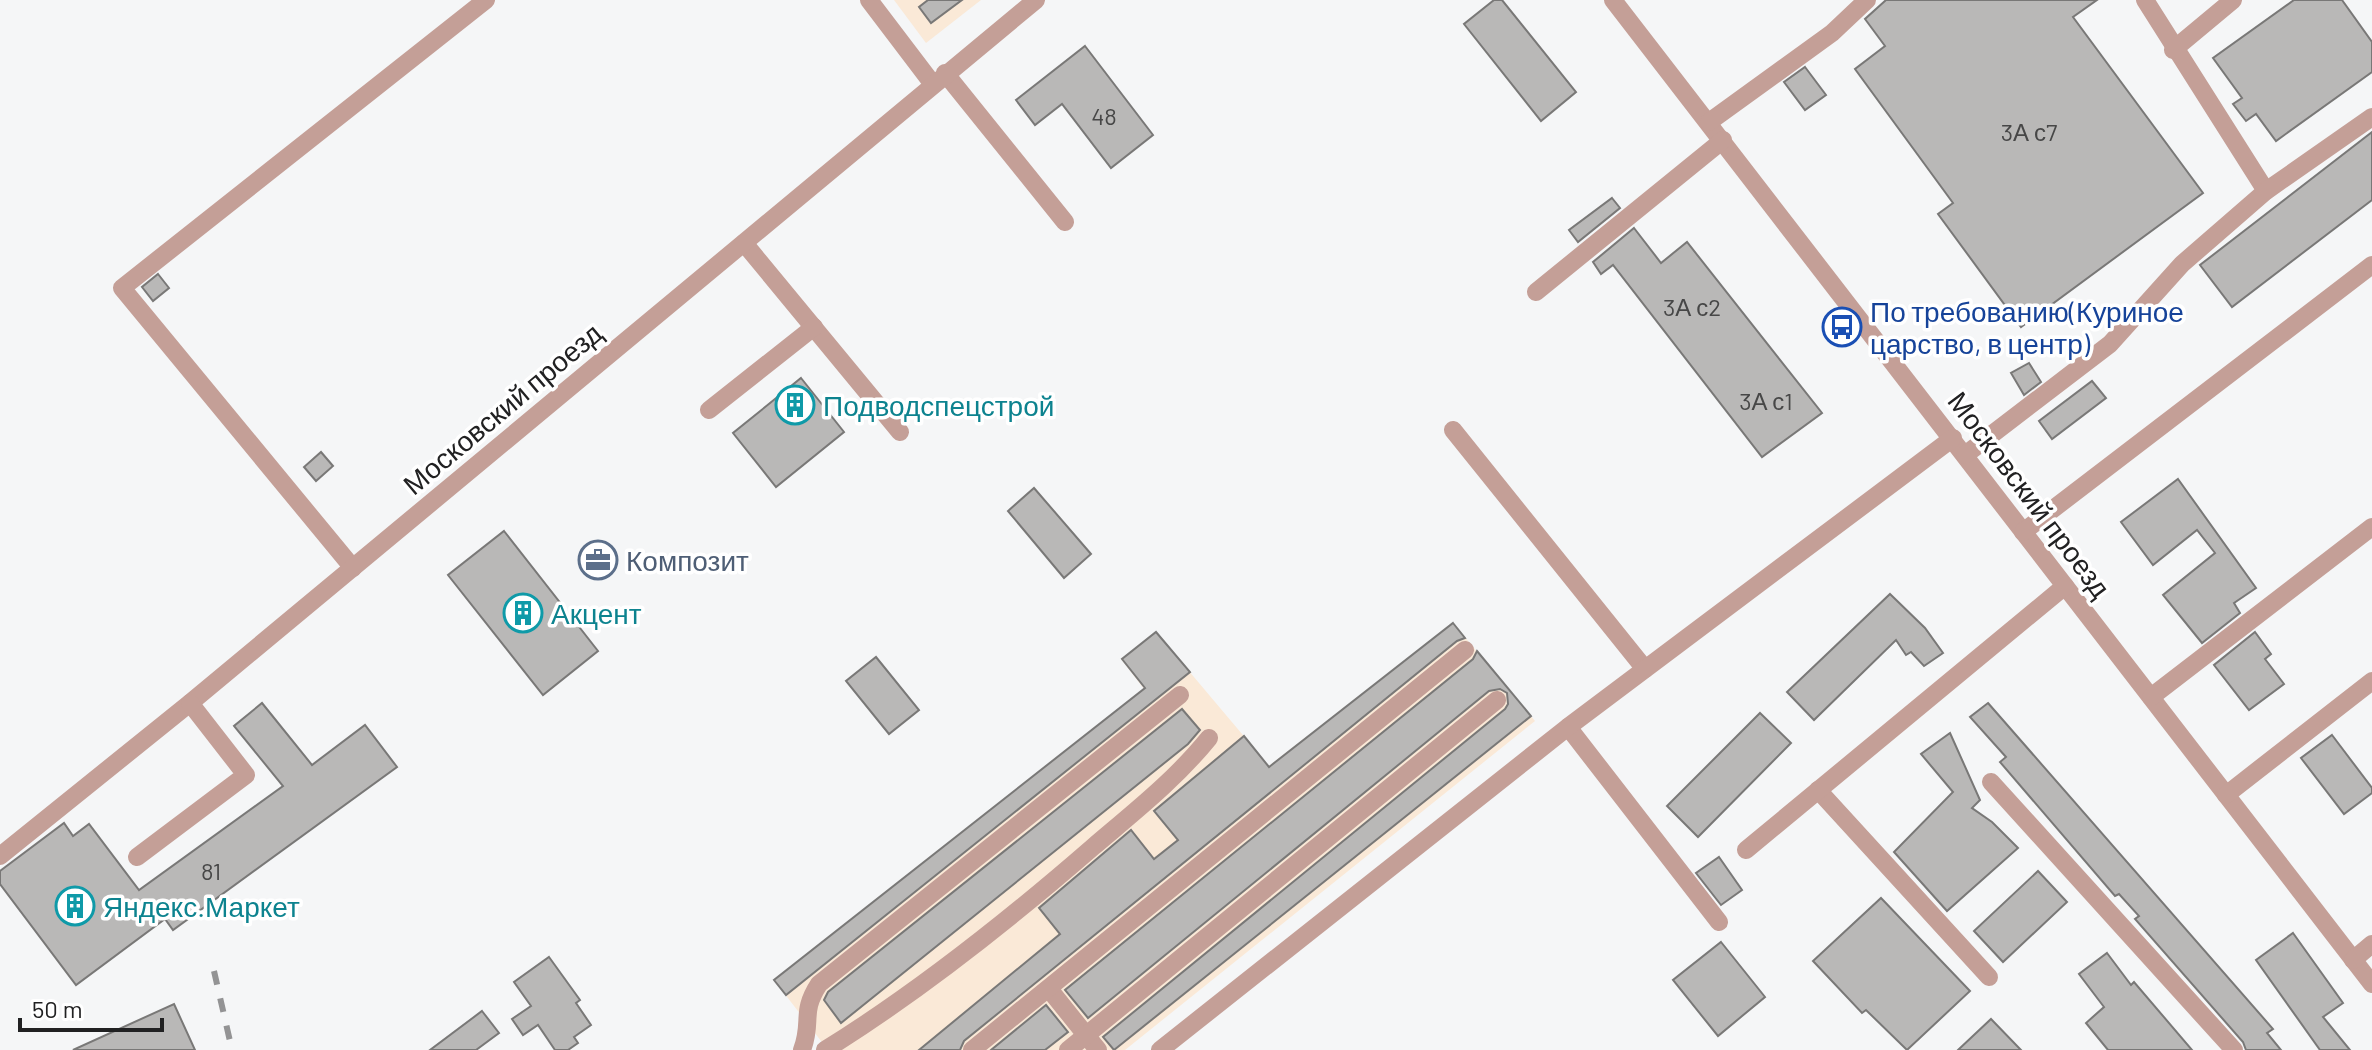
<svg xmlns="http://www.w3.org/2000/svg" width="2372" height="1050" viewBox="0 0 2372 1050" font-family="Barlow,sans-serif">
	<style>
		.industrial { fill: #fae9d7 }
		.building { fill: #b9b8b7; stroke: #797877; stroke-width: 2 }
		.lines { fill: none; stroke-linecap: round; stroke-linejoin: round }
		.minor { stroke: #c49f97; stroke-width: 18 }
		.rail { stroke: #939394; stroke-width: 6; stroke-dasharray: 14 14; stroke-linecap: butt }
		.labels { text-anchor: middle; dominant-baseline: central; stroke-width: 7; stroke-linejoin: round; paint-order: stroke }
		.number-label { font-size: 24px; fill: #474747 }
		.transit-label { font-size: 28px; fill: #164399; stroke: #fff; text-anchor: start }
		.culture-label { font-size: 28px; fill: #0d838f; stroke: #fff; text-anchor: start }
		.street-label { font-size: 28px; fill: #212122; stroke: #fff }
		.service-label { font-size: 28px; fill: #4e5e75; stroke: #fff; text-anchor: start }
	</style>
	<rect width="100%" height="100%" fill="#f5f6f7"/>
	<g class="industrial">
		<path d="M 894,0 L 981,0 L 926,43 Z"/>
		<path d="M 1453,623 L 1535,721 L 1125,1050 L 828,1050 L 774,980 L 1144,689 L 1121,659 L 1156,632 L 1269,766 Z"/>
	</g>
	<g class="building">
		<path d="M 928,0 L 962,0 L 931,23 L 919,7 Z"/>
		<path d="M 1494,0 L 1502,0 L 1576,92 L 1541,121 L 1464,24 Z"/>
		<path d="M 1886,0 L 2097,0 L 2073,17 L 2203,193 L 2021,327 L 1938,214 L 1953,203 L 1855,69 L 1885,46 L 1865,19 Z"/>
		<path d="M 2294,0 L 2342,0 L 2372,42 L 2372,72 L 2276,141 L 2256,114 L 2246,121 L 2233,104 L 2242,98 L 2213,58 Z"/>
		<path d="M 1085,46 L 1153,135 L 1111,168 L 1062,104 L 1035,125 L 1016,100 Z"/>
		<path d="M 1805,67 L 1826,95 L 1805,110 L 1784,82 Z"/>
		<path d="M 2372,132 L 2372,200 L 2232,307 L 2200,265 Z"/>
		<path d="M 1612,198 L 1620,208 L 1578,242 L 1569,230 Z"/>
		<path d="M 1634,228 L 1661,263 L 1687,242 L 1822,413 L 1762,457 L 1613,265 L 1601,274 L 1593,262 Z"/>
		<path d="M 158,274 L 169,288 L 153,301 L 142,287 Z"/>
		<path d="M 2029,363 L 2041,382 L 2024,395 L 2011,373 Z"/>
		<path d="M 801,378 L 844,432 L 776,487 L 733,433 Z"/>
		<path d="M 2092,381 L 2106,398 L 2052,439 L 2039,421 Z"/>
		<path d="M 321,452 L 333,466 L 316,481 L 304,467 Z"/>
		<path d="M 2178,479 L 2256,588 L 2234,603 L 2240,613 L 2202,643 L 2163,595 L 2215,553 L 2197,530 L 2153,565 L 2121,522 Z"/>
		<path d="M 1034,488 L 1091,554 L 1064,578 L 1008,511 Z"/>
		<path d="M 504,531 L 598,651 L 543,695 L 448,575 Z"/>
		<path d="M 1890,594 L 1925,628 L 1943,653 L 1924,666 L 1911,652 L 1906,655 L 1896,640 L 1814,720 L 1787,692 Z"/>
		<path d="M 1453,623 L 1465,638 L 1457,641 L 964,1041 L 960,1050 L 919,1050 L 1060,934 L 1039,908 L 1131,830 L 1154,859 L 1178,840 L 1154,811 L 1244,736 L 1269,767 Z"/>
		<path d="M 1156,632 L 1190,672 L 786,995 L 774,980 L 1145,688 L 1122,659 Z"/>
		<path d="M 2255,632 L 2271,654 L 2265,659 L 2284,684 L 2249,710 L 2214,665 Z"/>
		<path d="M 1477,651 L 1531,716 L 1114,1050 L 1103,1037 L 1505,709 L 1508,704 L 1507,693 L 1500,689 L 1489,691 L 1088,1018 L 1065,990 L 1473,659 Z"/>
		<path d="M 876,657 L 919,710 L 889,734 L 846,681 Z"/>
		<path d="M 262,703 L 312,765 L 365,725 L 397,767 L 173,930 L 165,919 L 76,985 L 0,884 L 0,871 L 64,823 L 73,836 L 89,824 L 139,890 L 283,786 L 234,726 Z"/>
		<path d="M 1988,703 L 2273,1029 L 2267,1033 L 2281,1050 L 2246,1050 L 2243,1042 L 2135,919 L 2139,916 L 2119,894 L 2115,896 L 2000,762 L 2006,757 L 1970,717 Z"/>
		<path d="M 1182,709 L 1200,730 L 1188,744 L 841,1023 L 824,1000 L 828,992 Z"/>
		<path d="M 1760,713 L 1791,743 L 1698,837 L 1667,806 Z"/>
		<path d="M 1950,733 L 1980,800 L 1972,808 L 1992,822 L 2018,848 L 1947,911 L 1894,852 L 1953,792 L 1921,754 Z"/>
		<path d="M 2332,735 L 2372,788 L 2372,793 L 2344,814 L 2301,758 Z"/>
		<path d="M 1719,857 L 1742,890 L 1721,905 L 1696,873 Z"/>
		<path d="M 2038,871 L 2067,902 L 2003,962 L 1974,931 Z"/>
		<path d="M 1881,898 L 1970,991 L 1907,1050 L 1866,1010 L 1862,1013 L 1813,961 Z"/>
		<path d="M 2293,933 L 2343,1003 L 2323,1017 L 2350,1050 L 2320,1050 L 2256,960 Z"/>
		<path d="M 1721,942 L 1765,997 L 1718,1036 L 1673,980 Z"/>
		<path d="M 2107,953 L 2131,985 L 2134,982 L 2192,1050 L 2108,1050 L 2086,1023 L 2104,1007 L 2079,974 Z"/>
		<path d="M 549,957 L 580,1000 L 576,1003 L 591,1025 L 574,1037 L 578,1043 L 568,1050 L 555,1050 L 538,1025 L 523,1035 L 512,1019 L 531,1006 L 514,982 Z"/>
		<path d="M 174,1004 L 195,1050 L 73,1050 Z"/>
		<path d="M 1046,1005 L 1068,1032 L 1045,1050 L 991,1050 Z"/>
		<path d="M 482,1011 L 499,1033 L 476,1050 L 430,1050 Z"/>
		<path d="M 1991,1019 L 2021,1050 L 1958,1050 Z"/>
	</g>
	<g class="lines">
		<g class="minor">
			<path d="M 869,0 L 932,83"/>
			<path d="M 1613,0 L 2372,984"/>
			<path d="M 2145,0 L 2266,191"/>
			<path d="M 2173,50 L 2233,0"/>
			<path d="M 945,73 L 1065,222"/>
			<path d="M 1709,122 L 1832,33 L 1867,0"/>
			<path d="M 744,243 L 900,432"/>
			<path d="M 1536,292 L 1723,140"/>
			<path d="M 709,410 L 814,327"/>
			<path d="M 1453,430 L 1645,669"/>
			<path d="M 1965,455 L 2110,344 L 2182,264 L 2266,191 L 2372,117"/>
			<path d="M 2023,532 L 2372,265"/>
			<path d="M 353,568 L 122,288 L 486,0"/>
			<path d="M 2151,697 L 2372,527"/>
			<path d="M 1568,727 L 1719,922"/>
			<path d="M 1991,782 L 2234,1050"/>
			<path d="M 1818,790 L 1989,977"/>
			<path d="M 2226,795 L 2372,681"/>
			<path d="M 1746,850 L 2065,586"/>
			<path d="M 0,856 L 190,703 L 1036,0"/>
			<path d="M 137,857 L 246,775 L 190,703"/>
			<path d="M 2353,960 L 2372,944"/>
			<path d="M 1049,989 L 1098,1050"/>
			<path d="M 802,1050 C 813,1021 800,1013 819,984 L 1180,695"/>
			<path d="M 825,1050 C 920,991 1009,920 1093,847 C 1134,812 1175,780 1209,738"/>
			<path d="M 972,1050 L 1465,650"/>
			<path d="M 1068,1050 L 1497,700"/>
			<path d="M 1160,1050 L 1568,727 L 1953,438"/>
		</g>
		<path class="rail" d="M 214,971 L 232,1050"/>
	</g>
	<defs>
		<g id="bus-ring" transform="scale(2)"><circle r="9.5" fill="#fff" stroke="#1a4fb4" stroke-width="1.5"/><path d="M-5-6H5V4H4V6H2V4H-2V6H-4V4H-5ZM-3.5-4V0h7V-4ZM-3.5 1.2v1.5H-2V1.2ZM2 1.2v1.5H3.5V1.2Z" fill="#1a4fb4"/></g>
		<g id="building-ring" transform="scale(2)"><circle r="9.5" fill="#fff" stroke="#0f9aa8" stroke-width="1.5"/><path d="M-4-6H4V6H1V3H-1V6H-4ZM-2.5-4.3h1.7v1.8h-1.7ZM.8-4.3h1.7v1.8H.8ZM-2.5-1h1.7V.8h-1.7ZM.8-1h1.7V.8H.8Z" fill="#0f9aa8"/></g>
		<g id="office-ring" transform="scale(2)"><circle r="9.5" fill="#fff" stroke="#5c6f8a" stroke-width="1.5"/><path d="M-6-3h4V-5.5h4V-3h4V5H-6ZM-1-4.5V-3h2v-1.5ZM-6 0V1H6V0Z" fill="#5c6f8a"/></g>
	</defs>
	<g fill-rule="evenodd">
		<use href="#bus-ring" x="1842" y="327"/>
		<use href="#building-ring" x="795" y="405"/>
		<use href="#office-ring" x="598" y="560"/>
		<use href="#building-ring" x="523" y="613"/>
		<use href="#building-ring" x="75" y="906"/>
	</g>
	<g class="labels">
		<g class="number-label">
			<text x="1104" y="115">48</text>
			<text x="2029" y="131">3А с7</text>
			<text x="1692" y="306">3А с2</text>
			<text x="1766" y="400">3А с1</text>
			<text x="211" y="870">81</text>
		</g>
		<g class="transit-label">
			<text x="1870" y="311">По требованию(Куриное<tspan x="1870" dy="32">царство, в центр)</tspan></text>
		</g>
		<g class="culture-label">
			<text x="823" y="405">Подводспецстрой</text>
			<text x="551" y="613">Акцент</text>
			<text x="103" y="906">Яндекс.Маркет</text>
		</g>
		<g class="street-label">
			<text transform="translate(502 408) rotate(-40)">Московский проезд</text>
			<text transform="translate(2030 494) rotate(53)">Московский проезд</text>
		</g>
		<g class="service-label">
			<text x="626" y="560">Композит</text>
		</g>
	</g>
	<path d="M20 1018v12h142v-12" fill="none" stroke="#212122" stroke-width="4"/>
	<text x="32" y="1018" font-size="24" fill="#212122" stroke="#ffffff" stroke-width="6" paint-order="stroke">50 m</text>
</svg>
